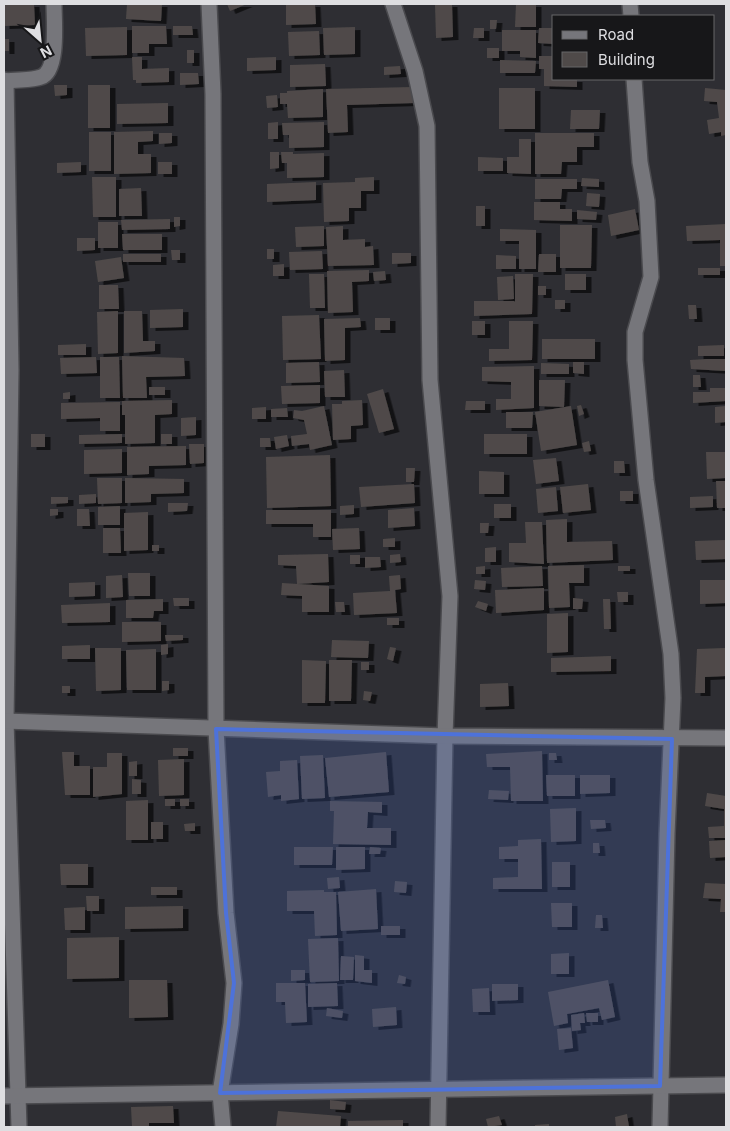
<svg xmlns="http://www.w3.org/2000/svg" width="730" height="1131" viewBox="0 0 730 1131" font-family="Inter,sans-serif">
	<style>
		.building { fill: #4f4a49; filter: url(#shadow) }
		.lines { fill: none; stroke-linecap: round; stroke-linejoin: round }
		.street-casing { stroke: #4a4a4e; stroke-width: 18 }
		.street { stroke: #76767b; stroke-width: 15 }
		.marked { fill: #4d72da; fill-opacity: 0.2; stroke: #4d72da; stroke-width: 4; stroke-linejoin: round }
	</style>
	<defs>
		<filter id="shadow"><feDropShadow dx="5.5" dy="3" stdDeviation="0" flood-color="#0009"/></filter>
	</defs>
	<rect width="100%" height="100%" fill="#2e2e33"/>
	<g class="building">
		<path d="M 4,4 L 34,4 L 35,25 L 4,26 Z"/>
		<path d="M 127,4 L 162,4 L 161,21 L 126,19 Z"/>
		<path d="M 227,4 L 247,4 L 230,11 Z"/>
		<path d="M 286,4 L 315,4 L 316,24 L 286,25 Z"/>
		<path d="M 435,4 L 452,4 L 453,37 L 436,38 Z"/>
		<path d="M 516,4 L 536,4 L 536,27 L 515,27 Z"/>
		<path d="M 490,20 L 497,20 L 496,29 L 490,29 Z"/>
		<path d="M 132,26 L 166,26 L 167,44 L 149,44 L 149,53 L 132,53 Z"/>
		<path d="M 173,26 L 192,26 L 193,35 L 173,35 Z"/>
		<path d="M 127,27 L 127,55 L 86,56 L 85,28 Z"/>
		<path d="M 355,27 L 355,54 L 324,55 L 323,28 Z"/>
		<path d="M 474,28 L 484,28 L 484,38 L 473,38 Z"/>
		<path d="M 539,28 L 554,28 L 554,44 L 538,43 Z"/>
		<path d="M 502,30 L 536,30 L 536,58 L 520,57 L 520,51 L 502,51 Z"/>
		<path d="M 319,31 L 320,55 L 289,56 L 288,32 Z"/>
		<rect x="4" y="39" width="5" height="12"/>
		<rect x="487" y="48" width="12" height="10"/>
		<rect x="187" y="50" width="7" height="13"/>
		<path d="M 539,56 L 554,56 L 554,79 L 577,79 L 577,87 L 544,86 L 544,69 L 539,69 Z"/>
		<path d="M 132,57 L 142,57 L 142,69 L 169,68 L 169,82 L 136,83 L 136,80 L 133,80 Z"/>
		<path d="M 276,57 L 276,70 L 247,71 L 247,58 Z"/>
		<path d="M 500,60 L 536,61 L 535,73 L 500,73 Z"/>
		<path d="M 325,64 L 326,86 L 290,87 L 290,65 Z"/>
		<path d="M 400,66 L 401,74 L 384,75 L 384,67 Z"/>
		<path d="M 180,73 L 198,73 L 199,84 L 180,85 Z"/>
		<path d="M 54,85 L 67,85 L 67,95 L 55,96 Z"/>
		<rect x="88" y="85" width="22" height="43"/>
		<path d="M 413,87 L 414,103 L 347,105 L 348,132 L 328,133 L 326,89 Z"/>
		<rect x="499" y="88" width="36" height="41"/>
		<path d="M 705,88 L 726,90 L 726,135 L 721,136 L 721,132 L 709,134 L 707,120 L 719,118 L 717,102 L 704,101 Z"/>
		<path d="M 323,89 L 323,117 L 288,118 L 287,104 L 280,104 L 280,93 L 287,93 L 287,91 Z"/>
		<path d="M 277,95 L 278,107 L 267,108 L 266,96 Z"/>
		<path d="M 168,103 L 168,123 L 117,124 L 117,104 Z"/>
		<path d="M 571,110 L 600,110 L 599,129 L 570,129 Z"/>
		<path d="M 278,122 L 278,139 L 268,139 L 268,123 Z"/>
		<path d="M 324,122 L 324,147 L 289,148 L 289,135 L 283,135 L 282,123 Z"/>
		<path d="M 153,131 L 153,141 L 138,142 L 138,154 L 151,154 L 151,173 L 114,174 L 114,132 Z"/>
		<rect x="89" y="132" width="22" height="39"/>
		<path d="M 159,133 L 172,133 L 172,143 L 159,144 Z"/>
		<path d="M 535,133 L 594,133 L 594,147 L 577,147 L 577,162 L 562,162 L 561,174 L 535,174 Z"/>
		<path d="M 519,139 L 531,139 L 531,174 L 507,173 L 507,157 L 519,157 Z"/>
		<path d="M 270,152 L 279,152 L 279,168 L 270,169 Z"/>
		<path d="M 281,152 L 293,152 L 293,154 L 324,153 L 324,177 L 287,178 L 287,163 L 282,163 Z"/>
		<path d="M 478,157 L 503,158 L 503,171 L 478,171 Z"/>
		<path d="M 81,162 L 81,172 L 57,173 L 57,163 Z"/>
		<rect x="158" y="162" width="14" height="12"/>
		<path d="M 92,177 L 116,177 L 116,217 L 93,217 Z"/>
		<path d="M 374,177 L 374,191 L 361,191 L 361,208 L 349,208 L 349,221 L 324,222 L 323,183 L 355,182 L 355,178 Z"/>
		<path d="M 582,178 L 599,179 L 599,187 L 581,186 Z"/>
		<path d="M 535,179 L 577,179 L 577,189 L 562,189 L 561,199 L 535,199 Z"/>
		<path d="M 316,182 L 316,200 L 267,202 L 267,184 Z"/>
		<path d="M 141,188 L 142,216 L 119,216 L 119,189 Z"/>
		<path d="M 587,193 L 600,194 L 599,207 L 586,206 Z"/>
		<path d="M 534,202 L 560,202 L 560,209 L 572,209 L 572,221 L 534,220 Z"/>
		<rect x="476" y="206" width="9" height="20"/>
		<path d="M 635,209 L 639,230 L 611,236 L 608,215 Z"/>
		<path d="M 577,210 L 597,212 L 596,220 L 577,219 Z"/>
		<path d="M 174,217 L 180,217 L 180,226 L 174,227 Z"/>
		<path d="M 170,219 L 170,229 L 122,230 L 121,220 Z"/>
		<rect x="98" y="222" width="20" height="26"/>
		<path d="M 726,224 L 726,266 L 720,266 L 720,240 L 687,241 L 686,226 Z"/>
		<path d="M 560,225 L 592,225 L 591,268 L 560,268 Z"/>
		<path d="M 324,226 L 324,246 L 296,247 L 295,227 Z"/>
		<path d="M 343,226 L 343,240 L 365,239 L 365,247 L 373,246 L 374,265 L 328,266 L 326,227 Z"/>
		<path d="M 500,229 L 536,230 L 536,269 L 519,269 L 519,241 L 500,241 Z"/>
		<path d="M 122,234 L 162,234 L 162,250 L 123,250 Z"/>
		<path d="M 77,238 L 95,238 L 95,250 L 77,251 Z"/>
		<rect x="267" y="249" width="7" height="10"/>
		<path d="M 171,250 L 180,250 L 180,260 L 172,260 Z"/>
		<path d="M 322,251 L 323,269 L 290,270 L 289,252 Z"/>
		<path d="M 392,253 L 411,253 L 411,263 L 392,264 Z"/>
		<rect x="123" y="254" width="38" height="8"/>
		<path d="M 539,254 L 556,254 L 556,272 L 538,272 Z"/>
		<path d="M 496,255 L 516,256 L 516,269 L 496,269 Z"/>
		<path d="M 121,257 L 124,278 L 98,282 L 95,261 Z"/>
		<path d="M 284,264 L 284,276 L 273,276 L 273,265 Z"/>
		<rect x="698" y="268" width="22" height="7"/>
		<path d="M 369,270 L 369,281 L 352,282 L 353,312 L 328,313 L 327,271 Z"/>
		<path d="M 385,271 L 386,280 L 374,281 L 373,272 Z"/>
		<path d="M 309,274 L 324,274 L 325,308 L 310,308 Z"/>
		<path d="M 515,274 L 533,274 L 532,314 L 474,316 L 474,301 L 514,301 L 515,302 Z"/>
		<rect x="565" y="274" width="21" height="16"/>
		<path d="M 513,276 L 514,299 L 498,300 L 497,277 Z"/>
		<path d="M 99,285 L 118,285 L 119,309 L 99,309 Z"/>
		<rect x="538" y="286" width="8" height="9"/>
		<rect x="555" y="300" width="10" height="9"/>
		<path d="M 688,305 L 696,305 L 697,319 L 689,319 Z"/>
		<path d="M 183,309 L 183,327 L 150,328 L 150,310 Z"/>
		<path d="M 118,311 L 118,353 L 98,354 L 97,312 Z"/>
		<path d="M 124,311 L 142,311 L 143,341 L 155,341 L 155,351 L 124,353 Z"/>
		<path d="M 319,315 L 321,359 L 283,360 L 282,316 Z"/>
		<path d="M 360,318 L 361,327 L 345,328 L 345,360 L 325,361 L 324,319 Z"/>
		<rect x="375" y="318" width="15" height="12"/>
		<rect x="472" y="321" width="13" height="14"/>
		<path d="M 509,321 L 533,321 L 532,360 L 489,361 L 489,349 L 509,349 Z"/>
		<rect x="542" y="339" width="53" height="20"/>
		<path d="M 86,344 L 86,355 L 58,355 L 58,345 Z"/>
		<path d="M 724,345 L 724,356 L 698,356 L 698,346 Z"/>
		<path d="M 122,356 L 184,358 L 185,376 L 146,377 L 147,398 L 123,398 Z"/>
		<path d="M 96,357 L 97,373 L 61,374 L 60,358 Z"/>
		<path d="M 100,357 L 119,357 L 120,398 L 100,398 Z"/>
		<path d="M 707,359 L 726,359 L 726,371 L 691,369 L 690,360 Z"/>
		<path d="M 319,362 L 320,382 L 286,383 L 286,363 Z"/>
		<path d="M 573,362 L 584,362 L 584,374 L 573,373 Z"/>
		<path d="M 541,363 L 569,364 L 569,374 L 541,374 Z"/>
		<path d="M 534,366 L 534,408 L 496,410 L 496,399 L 511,399 L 511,382 L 482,381 L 482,367 Z"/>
		<path d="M 344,370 L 345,397 L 325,397 L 324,371 Z"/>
		<path d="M 693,375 L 700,375 L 701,387 L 693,387 Z"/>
		<path d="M 539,380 L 565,380 L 564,407 L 539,406 Z"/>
		<path d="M 320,385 L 320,403 L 282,404 L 281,386 Z"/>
		<rect x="149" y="387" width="16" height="8"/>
		<path d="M 710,388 L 726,388 L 726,401 L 693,403 L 693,392 L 710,392 Z"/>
		<path d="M 383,389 L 394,429 L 379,433 L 367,394 Z"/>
		<path d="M 70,392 L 70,399 L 63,399 L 63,393 Z"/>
		<path d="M 172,400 L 172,414 L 155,415 L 155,443 L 125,444 L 125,415 L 122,415 L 122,401 Z"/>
		<path d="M 362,400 L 363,425 L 351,426 L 351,439 L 333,440 L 332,404 L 342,404 L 342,401 Z"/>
		<path d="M 466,401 L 485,401 L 485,410 L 465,410 Z"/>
		<path d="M 120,402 L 120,431 L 100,431 L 100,418 L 61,419 L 61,403 Z"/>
		<path d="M 581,405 L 584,414 L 579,416 L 577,406 Z"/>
		<path d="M 324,406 L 332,445 L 310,450 L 309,444 L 292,446 L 291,436 L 307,434 L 304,420 L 293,418 L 294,410 L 302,411 Z"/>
		<path d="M 571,406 L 577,445 L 541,451 L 535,412 Z"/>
		<path d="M 726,406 L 726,422 L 715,423 L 715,407 Z"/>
		<path d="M 266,407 L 266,419 L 252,419 L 252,408 Z"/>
		<path d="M 287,408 L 288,417 L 271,417 L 271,409 Z"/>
		<path d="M 506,412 L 533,412 L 532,428 L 506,428 Z"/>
		<path d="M 196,417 L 196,435 L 181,436 L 181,418 Z"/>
		<rect x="31" y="434" width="14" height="13"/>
		<path d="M 122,434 L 122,443 L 79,444 L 79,435 Z"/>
		<rect x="161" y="434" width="11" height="10"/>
		<rect x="484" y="434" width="43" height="20"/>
		<path d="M 287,435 L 289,446 L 276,449 L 274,437 Z"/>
		<path d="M 260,438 L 270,438 L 271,447 L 260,447 Z"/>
		<path d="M 589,441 L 591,451 L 584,452 L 582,443 Z"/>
		<path d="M 189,444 L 204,444 L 204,463 L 190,464 Z"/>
		<path d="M 186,446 L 186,465 L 149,466 L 149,474 L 127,475 L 127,447 Z"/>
		<path d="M 122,449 L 122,473 L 84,474 L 84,450 Z"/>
		<path d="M 706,452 L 726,452 L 726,478 L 707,479 Z"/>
		<path d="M 330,455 L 331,506 L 267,508 L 266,457 Z"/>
		<path d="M 556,458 L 559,481 L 536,484 L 533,460 Z"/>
		<path d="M 614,461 L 624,461 L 625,473 L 614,473 Z"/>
		<path d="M 406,468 L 415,468 L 414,482 L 406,482 Z"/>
		<path d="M 479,471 L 504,472 L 504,494 L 479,494 Z"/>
		<path d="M 97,478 L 122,478 L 122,503 L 98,504 Z"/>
		<path d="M 125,478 L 184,479 L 184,493 L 151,494 L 151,502 L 125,503 Z"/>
		<path d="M 716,481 L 726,481 L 726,508 L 717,508 Z"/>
		<path d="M 414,484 L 415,503 L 361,507 L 359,487 Z"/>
		<path d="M 588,484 L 591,510 L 563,513 L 560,487 Z"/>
		<path d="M 556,487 L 558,511 L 538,513 L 536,489 Z"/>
		<rect x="620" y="491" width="13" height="10"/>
		<path d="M 96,494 L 96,503 L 79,504 L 79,495 Z"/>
		<path d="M 713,496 L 713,507 L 690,508 L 690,497 Z"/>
		<path d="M 51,497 L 68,497 L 68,503 L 51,504 Z"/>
		<path d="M 168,503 L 188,503 L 187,511 L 168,512 Z"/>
		<rect x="494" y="504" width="17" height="14"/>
		<path d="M 354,505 L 354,514 L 340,515 L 340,506 Z"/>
		<path d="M 120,506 L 120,525 L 98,525 L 98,507 Z"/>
		<path d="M 414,508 L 415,526 L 388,528 L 388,510 Z"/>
		<path d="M 50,509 L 58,509 L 58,515 L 50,516 Z"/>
		<path d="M 77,509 L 89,509 L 90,526 L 77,526 Z"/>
		<path d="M 266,510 L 331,510 L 331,537 L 313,537 L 313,524 L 266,524 Z"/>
		<path d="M 148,512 L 148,550 L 124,551 L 124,513 Z"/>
		<path d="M 567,519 L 567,542 L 612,541 L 613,560 L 547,563 L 546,520 Z"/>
		<path d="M 525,522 L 542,522 L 544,564 L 509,562 L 509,543 L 526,543 Z"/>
		<path d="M 480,523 L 489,523 L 488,533 L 480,533 Z"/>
		<path d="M 103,528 L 120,528 L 121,553 L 103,553 Z"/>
		<path d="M 359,528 L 360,549 L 333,550 L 332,529 Z"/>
		<path d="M 395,538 L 395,547 L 383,547 L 383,539 Z"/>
		<path d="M 725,540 L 726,559 L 696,560 L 695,541 Z"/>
		<rect x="152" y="545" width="7" height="6"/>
		<path d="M 496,547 L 496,562 L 485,562 L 485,548 Z"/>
		<path d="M 328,554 L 329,582 L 297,584 L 296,566 L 278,565 L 278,555 Z"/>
		<path d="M 400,554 L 401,562 L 390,563 L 390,555 Z"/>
		<rect x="350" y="555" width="10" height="9"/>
		<path d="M 365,557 L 380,557 L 381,567 L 365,568 Z"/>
		<path d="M 584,565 L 584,583 L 569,583 L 570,607 L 549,608 L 548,566 Z"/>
		<path d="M 485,566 L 485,574 L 476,574 L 476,567 Z"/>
		<path d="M 542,566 L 543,586 L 502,587 L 501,568 Z"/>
		<rect x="618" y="566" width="12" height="5"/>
		<path d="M 128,573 L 150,573 L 150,596 L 129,596 Z"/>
		<path d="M 122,575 L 123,597 L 106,598 L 106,576 Z"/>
		<path d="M 400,575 L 401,589 L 395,590 L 397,613 L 354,615 L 353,593 L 390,591 L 389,576 Z"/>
		<path d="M 475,580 L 486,581 L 485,590 L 474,589 Z"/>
		<path d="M 700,580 L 726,580 L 726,603 L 700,604 Z"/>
		<path d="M 95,582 L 95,596 L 69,597 L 69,583 Z"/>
		<path d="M 282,583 L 329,586 L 329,612 L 302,612 L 302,596 L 281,595 Z"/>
		<path d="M 544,588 L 544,610 L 496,613 L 495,590 Z"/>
		<path d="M 617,592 L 628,592 L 628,602 L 618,602 Z"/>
		<path d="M 173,598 L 189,598 L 189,606 L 174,606 Z"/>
		<path d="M 573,598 L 583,599 L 582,609 L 573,609 Z"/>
		<path d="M 163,599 L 163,611 L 154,611 L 153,618 L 126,618 L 126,600 Z"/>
		<path d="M 603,599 L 610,599 L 611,629 L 604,629 Z"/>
		<path d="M 478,601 L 488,604 L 486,611 L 475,607 Z"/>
		<path d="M 335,602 L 344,602 L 345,612 L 336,612 Z"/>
		<path d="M 110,603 L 110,622 L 62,623 L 61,605 Z"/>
		<path d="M 568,613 L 568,652 L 547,653 L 547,614 Z"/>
		<rect x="387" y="618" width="12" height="7"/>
		<path d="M 122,622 L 161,622 L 161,641 L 122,642 Z"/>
		<path d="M 165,635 L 183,635 L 183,640 L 166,641 Z"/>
		<path d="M 332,640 L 369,641 L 368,658 L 331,657 Z"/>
		<path d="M 168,644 L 168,654 L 161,655 L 161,645 Z"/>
		<path d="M 90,645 L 90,659 L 62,659 L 62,646 Z"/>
		<path d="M 390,647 L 396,648 L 393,661 L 387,659 Z"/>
		<path d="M 95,648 L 121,648 L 121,690 L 96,691 Z"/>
		<path d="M 725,648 L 726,676 L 705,677 L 705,693 L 695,693 L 697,649 Z"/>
		<path d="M 156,649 L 156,690 L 127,690 L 126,650 Z"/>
		<path d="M 611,656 L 611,671 L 551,672 L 551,658 Z"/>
		<path d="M 302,660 L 326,661 L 325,703 L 302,703 Z"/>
		<path d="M 329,660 L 352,660 L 351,701 L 329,701 Z"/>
		<rect x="361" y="662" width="8" height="8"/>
		<path d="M 162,681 L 169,681 L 169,690 L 162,691 Z"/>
		<path d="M 508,683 L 509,706 L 480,707 L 480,684 Z"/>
		<rect x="62" y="686" width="8" height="7"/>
		<path d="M 364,691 L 372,692 L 370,701 L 363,700 Z"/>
		<rect x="173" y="748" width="15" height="8"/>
		<path d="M 542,751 L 543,801 L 511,801 L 510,767 L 487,767 L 486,754 Z"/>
		<path d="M 62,752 L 74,752 L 74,766 L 90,766 L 90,795 L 65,795 Z"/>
		<path d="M 386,752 L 389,792 L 329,797 L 325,758 Z"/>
		<path d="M 107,753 L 122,753 L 122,794 L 93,797 L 93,767 L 107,767 Z"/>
		<path d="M 549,753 L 556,753 L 557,760 L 549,760 Z"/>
		<path d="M 323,755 L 325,798 L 302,799 L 300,756 Z"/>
		<path d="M 184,759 L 184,795 L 159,796 L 158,760 Z"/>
		<path d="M 297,760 L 299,799 L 281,801 L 281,795 L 268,797 L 266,772 L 280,771 L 280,761 Z"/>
		<path d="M 137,761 L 137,776 L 129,776 L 129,762 Z"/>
		<path d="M 546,775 L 575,775 L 575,796 L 547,796 Z"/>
		<path d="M 580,775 L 610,775 L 610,793 L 580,794 Z"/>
		<path d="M 132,779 L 141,780 L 141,794 L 132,794 Z"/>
		<path d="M 489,790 L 509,791 L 508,800 L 488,799 Z"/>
		<path d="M 707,793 L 726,796 L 726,838 L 709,838 L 708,827 L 724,826 L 724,809 L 705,806 Z"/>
		<rect x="165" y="799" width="10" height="7"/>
		<rect x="180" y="799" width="9" height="7"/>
		<path d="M 148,800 L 148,840 L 126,840 L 126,801 Z"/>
		<path d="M 330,801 L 382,802 L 382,813 L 368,812 L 367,828 L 391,828 L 391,845 L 333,844 L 334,811 L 330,811 Z"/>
		<path d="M 576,808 L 576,841 L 551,842 L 550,809 Z"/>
		<path d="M 590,820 L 605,820 L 606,828 L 591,829 Z"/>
		<rect x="151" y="822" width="12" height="17"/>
		<path d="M 195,823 L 195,831 L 185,831 L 184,824 Z"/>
		<path d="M 541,839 L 542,889 L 493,889 L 493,878 L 518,877 L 518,859 L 499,859 L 499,847 L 518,846 L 518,840 Z"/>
		<path d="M 726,840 L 726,857 L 710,858 L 709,841 Z"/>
		<path d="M 593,843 L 599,843 L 600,853 L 593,853 Z"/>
		<path d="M 294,847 L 333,847 L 332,865 L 294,865 Z"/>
		<path d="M 336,847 L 365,847 L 365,869 L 336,870 Z"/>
		<path d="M 370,847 L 381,848 L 380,854 L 369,854 Z"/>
		<rect x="552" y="862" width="18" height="25"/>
		<path d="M 60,864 L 88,864 L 88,885 L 61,885 Z"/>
		<path d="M 339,877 L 340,888 L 328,889 L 327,878 Z"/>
		<path d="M 395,881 L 407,882 L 406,893 L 394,892 Z"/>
		<path d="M 705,883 L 726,884 L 726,912 L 720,912 L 721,899 L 703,898 Z"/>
		<rect x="151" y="887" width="26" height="8"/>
		<path d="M 376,889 L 378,929 L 341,931 L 338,892 Z"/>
		<path d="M 324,890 L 324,892 L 336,892 L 337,935 L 315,936 L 314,911 L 287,911 L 287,891 Z"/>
		<path d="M 86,896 L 99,896 L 99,911 L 87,911 Z"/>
		<path d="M 551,903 L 572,903 L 572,927 L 552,927 Z"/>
		<path d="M 183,906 L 183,928 L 125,929 L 125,907 Z"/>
		<path d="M 85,907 L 85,930 L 65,930 L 64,908 Z"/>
		<path d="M 596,915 L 602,915 L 603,928 L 595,928 Z"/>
		<rect x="381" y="926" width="19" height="9"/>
		<path d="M 119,937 L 119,978 L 67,979 L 67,938 Z"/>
		<path d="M 338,938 L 339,981 L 310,982 L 308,939 Z"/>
		<path d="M 569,953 L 569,974 L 551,974 L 551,954 Z"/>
		<path d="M 355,955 L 364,956 L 364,970 L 372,970 L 372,983 L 355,981 Z"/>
		<path d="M 341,956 L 354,957 L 353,980 L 340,980 Z"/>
		<path d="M 291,970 L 305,970 L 305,980 L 291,981 Z"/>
		<path d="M 399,975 L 406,977 L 405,984 L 397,983 Z"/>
		<path d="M 129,980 L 167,980 L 168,1017 L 129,1018 Z"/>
		<path d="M 608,980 L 615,1017 L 602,1020 L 599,1008 L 567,1014 L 568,1023 L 554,1026 L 548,992 Z"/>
		<path d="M 276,983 L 305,983 L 307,1022 L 286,1023 L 285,1002 L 276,1002 Z"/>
		<path d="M 337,983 L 338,1006 L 308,1007 L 308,984 Z"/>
		<path d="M 492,984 L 518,984 L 518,1000 L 492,1001 Z"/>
		<path d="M 489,988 L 490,1012 L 473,1012 L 472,989 Z"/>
		<path d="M 396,1007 L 397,1025 L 373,1027 L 372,1009 Z"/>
		<path d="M 327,1008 L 343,1011 L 342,1018 L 326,1016 Z"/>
		<path d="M 584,1013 L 585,1023 L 580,1023 L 581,1030 L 572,1031 L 571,1015 Z"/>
		<path d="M 586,1013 L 598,1013 L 598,1022 L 587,1022 Z"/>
		<path d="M 571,1028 L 573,1048 L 559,1050 L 557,1029 Z"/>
		<path d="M 330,1100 L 346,1102 L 345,1110 L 330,1109 Z"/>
		<path d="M 173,1106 L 174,1123 L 149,1123 L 149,1127 L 132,1127 L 131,1107 Z"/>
		<path d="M 278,1111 L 341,1116 L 340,1127 L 276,1127 Z"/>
		<path d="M 627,1114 L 629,1127 L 616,1127 L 615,1117 Z"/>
		<path d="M 499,1116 L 502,1125 L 488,1127 L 486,1119 Z"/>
		<path d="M 403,1120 L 403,1127 L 348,1127 L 348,1121 Z"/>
		<path d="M 549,1124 L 549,1127 L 535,1127 L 535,1125 Z"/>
	</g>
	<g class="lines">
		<g class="street-casing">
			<g id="street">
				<path d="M 209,4 L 213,94 L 216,729 L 226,913 L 234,983 L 231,1024 L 220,1093 L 223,1127"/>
				<path d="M 393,4 L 415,71 L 427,126 L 430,380 L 450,596 L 445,736 L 438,1127"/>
				<path d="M 630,4 L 631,16"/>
				<path d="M 634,79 L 640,162 L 647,201 L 651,277 L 635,332 L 635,360 L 646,480 L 671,654 L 673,698 L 667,834 L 660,1127"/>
				<path d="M 4,80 L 6,81 L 11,370 L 6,721 L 19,1127"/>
				<path d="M 6,81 C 17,79 31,81 41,77 C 59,71 54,20 54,4"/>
				<path d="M 4,721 L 445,736 L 726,738"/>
				<path d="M 4,1096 L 726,1085"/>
			</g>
		</g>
		<use href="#street" class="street"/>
	</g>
	<path class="marked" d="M 216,729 L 672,739 L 660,1086 L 220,1093 L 234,983 L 226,913 Z"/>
	<rect width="730" height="1131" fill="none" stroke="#dedee1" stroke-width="10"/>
	<rect x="552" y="15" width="162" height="65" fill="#171719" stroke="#676769"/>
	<rect x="562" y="31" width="25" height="8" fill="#76767b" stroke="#676769"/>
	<text x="598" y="40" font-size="15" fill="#dedee1">Road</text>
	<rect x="562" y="52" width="25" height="15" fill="#4f4a49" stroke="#676769"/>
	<text x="598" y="65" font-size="15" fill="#dedee1">Building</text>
	<g transform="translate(40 40) rotate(153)" stroke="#171719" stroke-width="4" paint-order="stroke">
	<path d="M0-4L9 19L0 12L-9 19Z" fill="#dedee1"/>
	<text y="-8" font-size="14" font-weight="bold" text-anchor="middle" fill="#dedee1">N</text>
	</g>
</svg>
